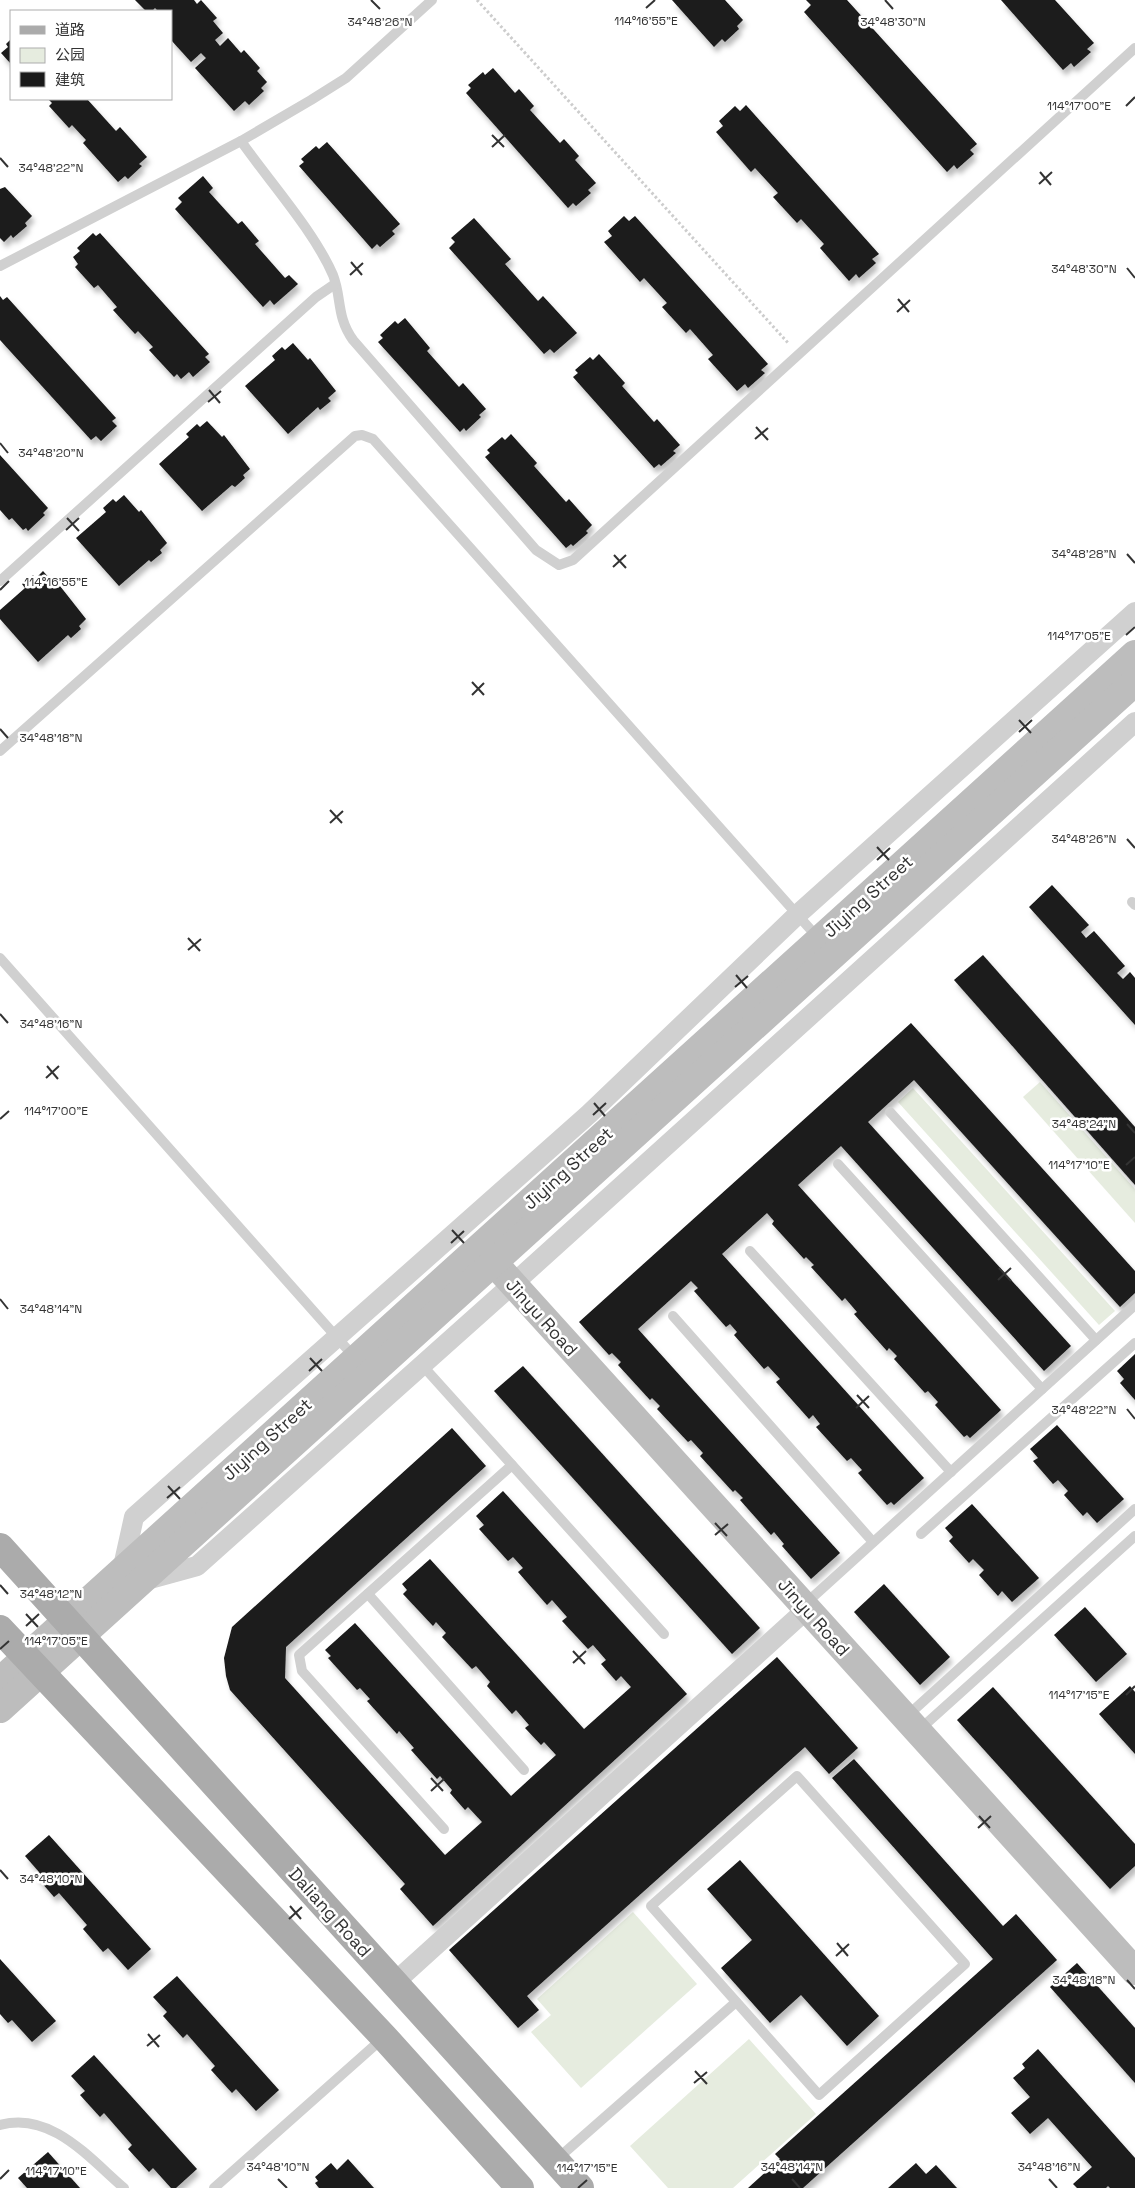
<svg xmlns="http://www.w3.org/2000/svg" width="1135" height="2188" viewBox="0 0 1135 2188" font-family="'Space Grotesk','Noto Sans SC',sans-serif">
	<style>
		.green { fill: #e6ecdf }
		.building { fill: #1a1a1a; filter: url(#shadow) }
		.lines { fill: none; stroke-linecap: round; stroke-linejoin: round }
		.path { stroke: #cdcdcd; stroke-width: 3; stroke-dasharray: 2.5 2.5; stroke-linecap: butt }
		.lane { stroke: #d0d0d0; stroke-width: 10 }
		.street { stroke: #d0d0d0; stroke-width: 20 }
		.secondary { stroke: #bdbdbd; stroke-width: 28 }
		.primary { stroke: #ababab; stroke-width: 28 }
		.ticks { fill: none; stroke: #333; stroke-width: 2 }
		.labels { text-anchor: middle; dominant-baseline: central; stroke-width: 5; stroke-linejoin: round; paint-order: stroke }
		.street-label { font-size: 18px; fill: #333; stroke: #fff }
		.ticks-label { font-size: 12px; text-anchor: middle; fill: #333; stroke: #fff; stroke-width: 5; stroke-linejoin: round; paint-order: stroke }
	</style>
	<defs>
		<filter id="shadow"><feDropShadow dx="3" dy="5.5" stdDeviation="2.5" flood-color="#0004"/></filter>
	</defs>
	<rect width="100%" height="100%" fill="#fff"/>
	<g class="green">
		<path d="M 1040,1082 L 1135,1189 L 1135,1223 L 1023,1097 Z"/>
		<path d="M 913,1088 L 1115,1311 L 1099,1325 L 898,1102 Z"/>
		<path d="M 633,1912 L 697,1984 L 581,2088 L 531,2032 L 551,2015 L 537,1999 Z"/>
		<path d="M 749,2039 L 816,2114 L 733,2188 L 668,2188 L 630,2146 Z"/>
	</g>
	<g class="building">
		<path d="M 135,0 L 194,0 L 197,4 L 201,0 L 217,18 L 213,21 L 223,33 L 215,40 L 220,46 L 228,38 L 241,53 L 244,50 L 260,68 L 257,71 L 267,82 L 261,88 L 264,91 L 249,105 L 245,101 L 234,111 L 195,68 L 206,58 L 201,53 L 191,62 L 171,40 L 171,11 L 158,11 L 155,8 L 152,11 L 146,11 Z"/>
		<path d="M 672,0 L 725,0 L 743,20 L 737,26 L 739,29 L 725,42 L 722,39 L 714,47 Z"/>
		<path d="M 806,0 L 847,0 L 977,144 L 970,150 L 974,154 L 957,169 L 954,165 L 947,172 L 804,12 L 811,5 Z"/>
		<path d="M 1001,0 L 1055,0 L 1094,43 L 1087,49 L 1091,52 L 1074,67 L 1071,63 L 1063,70 Z"/>
		<path d="M 11,39 L 11,64 L 1,53 L 8,47 L 6,44 Z"/>
		<path d="M 493,68 L 515,93 L 519,89 L 534,106 L 530,110 L 560,143 L 564,139 L 579,156 L 575,160 L 596,183 L 588,190 L 591,193 L 576,206 L 573,203 L 568,208 L 466,93 L 471,88 L 468,85 L 483,72 L 485,75 Z"/>
		<path d="M 48,99 L 87,99 L 116,131 L 120,127 L 147,157 L 139,164 L 142,166 L 128,179 L 125,176 L 118,182 L 83,143 L 86,140 L 72,125 L 69,128 L 49,106 L 52,103 Z"/>
		<path d="M 746,105 L 879,254 L 872,259 L 876,263 L 859,278 L 856,274 L 849,281 L 820,248 L 824,244 L 801,219 L 797,223 L 773,197 L 778,193 L 755,168 L 751,172 L 716,132 L 723,126 L 719,121 L 735,106 L 740,111 Z"/>
		<path d="M 327,142 L 400,224 L 392,231 L 395,234 L 380,247 L 377,244 L 372,249 L 299,166 L 304,162 L 301,159 L 316,146 L 319,149 Z"/>
		<path d="M 203,176 L 213,188 L 209,192 L 238,224 L 242,221 L 259,241 L 255,244 L 285,278 L 289,275 L 298,284 L 274,305 L 270,300 L 263,307 L 175,209 L 182,202 L 178,198 Z"/>
		<path d="M 5,187 L 32,216 L 25,223 L 27,226 L 13,238 L 11,235 L 4,242 L 0,238 L 0,189 Z"/>
		<path d="M 624,216 L 629,221 L 635,216 L 768,364 L 761,370 L 765,373 L 748,388 L 745,384 L 737,391 L 708,359 L 713,355 L 690,329 L 686,333 L 662,307 L 667,303 L 644,278 L 640,282 L 604,242 L 612,236 L 608,231 Z"/>
		<path d="M 474,218 L 511,259 L 505,264 L 538,301 L 543,296 L 577,333 L 554,353 L 550,349 L 544,354 L 449,248 L 455,242 L 451,238 Z"/>
		<path d="M 93,233 L 96,236 L 100,233 L 209,354 L 205,357 L 210,362 L 193,377 L 189,372 L 181,379 L 177,374 L 174,377 L 149,350 L 153,347 L 138,331 L 135,334 L 113,310 L 117,307 L 98,285 L 94,288 L 75,267 L 78,264 L 73,257 L 80,251 L 77,248 Z"/>
		<path d="M 0,296 L 3,300 L 7,297 L 116,418 L 112,421 L 117,426 L 101,441 L 96,436 L 91,440 L 0,340 Z"/>
		<path d="M 405,318 L 430,348 L 427,351 L 459,387 L 463,383 L 486,409 L 479,415 L 481,417 L 466,431 L 464,428 L 460,432 L 378,342 L 383,338 L 380,335 L 395,321 L 398,324 Z"/>
		<path d="M 293,343 L 308,360 L 310,358 L 336,391 L 328,398 L 331,401 L 320,410 L 318,407 L 288,434 L 245,386 L 275,360 L 272,356 L 282,347 L 285,350 Z"/>
		<path d="M 599,354 L 625,383 L 622,386 L 654,422 L 657,419 L 680,445 L 673,451 L 676,453 L 661,466 L 659,464 L 654,468 L 573,377 L 578,373 L 575,370 L 590,357 L 593,360 Z"/>
		<path d="M 207,421 L 222,437 L 224,435 L 250,469 L 243,475 L 245,478 L 235,487 L 232,485 L 202,511 L 159,464 L 189,437 L 186,434 L 197,424 L 200,427 Z"/>
		<path d="M 511,434 L 537,463 L 534,466 L 566,502 L 569,499 L 592,525 L 586,531 L 588,533 L 573,546 L 571,544 L 566,548 L 485,457 L 490,453 L 487,450 L 502,437 L 505,440 Z"/>
		<path d="M 0,455 L 48,508 L 43,513 L 45,515 L 28,531 L 26,528 L 23,530 L 12,518 L 9,520 L 0,510 Z"/>
		<path d="M 124,495 L 139,512 L 141,510 L 167,543 L 160,550 L 162,553 L 151,562 L 149,560 L 119,586 L 76,538 L 106,512 L 103,508 L 113,499 L 116,502 Z"/>
		<path d="M 43,571 L 58,588 L 60,586 L 86,619 L 79,626 L 81,629 L 71,638 L 68,635 L 38,662 L 0,619 L 0,610 L 25,588 L 22,584 L 33,575 L 36,578 Z"/>
		<path d="M 1052,885 L 1089,925 L 1081,932 L 1086,938 L 1094,931 L 1125,966 L 1117,973 L 1123,979 L 1130,972 L 1135,978 L 1135,1025 L 1029,907 Z"/>
		<path d="M 983,955 L 1135,1127 L 1135,1185 L 954,980 Z"/>
		<path d="M 911,1023 L 1135,1271 L 1135,1293 L 1120,1307 L 914,1080 L 868,1122 L 1071,1346 L 1044,1371 L 841,1146 L 798,1185 L 1001,1410 L 970,1438 L 967,1435 L 964,1437 L 935,1405 L 938,1402 L 928,1391 L 925,1393 L 894,1359 L 897,1356 L 889,1348 L 887,1351 L 854,1314 L 857,1312 L 845,1298 L 842,1301 L 811,1267 L 814,1265 L 806,1257 L 804,1259 L 772,1224 L 774,1221 L 767,1213 L 722,1254 L 924,1478 L 894,1505 L 891,1502 L 887,1505 L 858,1473 L 862,1470 L 851,1458 L 847,1461 L 816,1427 L 820,1424 L 813,1415 L 809,1419 L 776,1382 L 780,1379 L 768,1366 L 764,1369 L 734,1335 L 737,1332 L 730,1324 L 726,1327 L 694,1291 L 698,1288 L 691,1281 L 638,1329 L 840,1553 L 811,1579 L 782,1546 L 784,1544 L 774,1532 L 771,1535 L 740,1500 L 743,1498 L 735,1490 L 733,1492 L 700,1456 L 703,1453 L 691,1440 L 688,1442 L 657,1409 L 660,1406 L 652,1398 L 650,1400 L 618,1365 L 621,1362 L 612,1353 L 609,1355 L 579,1322 Z"/>
		<path d="M 1135,1354 L 1135,1400 L 1120,1383 L 1124,1379 L 1117,1371 Z"/>
		<path d="M 523,1366 L 760,1628 L 732,1654 L 494,1391 Z"/>
		<path d="M 1057,1425 L 1124,1499 L 1097,1523 L 1087,1512 L 1083,1516 L 1064,1495 L 1068,1491 L 1058,1480 L 1053,1484 L 1033,1461 L 1038,1458 L 1030,1449 Z"/>
		<path d="M 452,1428 L 486,1466 L 286,1647 L 285,1678 L 445,1855 L 482,1822 L 468,1807 L 465,1810 L 450,1793 L 452,1790 L 440,1776 L 437,1779 L 411,1750 L 414,1748 L 399,1731 L 397,1734 L 367,1701 L 370,1699 L 360,1688 L 357,1690 L 328,1658 L 331,1656 L 325,1650 L 355,1623 L 511,1796 L 556,1755 L 544,1742 L 541,1745 L 525,1728 L 529,1725 L 516,1710 L 512,1714 L 487,1686 L 490,1682 L 476,1666 L 472,1669 L 442,1637 L 446,1633 L 436,1622 L 433,1626 L 403,1594 L 407,1590 L 402,1584 L 430,1559 L 584,1729 L 631,1687 L 621,1676 L 616,1681 L 601,1664 L 606,1660 L 593,1645 L 588,1649 L 562,1621 L 567,1617 L 552,1600 L 547,1605 L 518,1572 L 523,1568 L 513,1557 L 508,1561 L 479,1529 L 484,1525 L 476,1516 L 503,1491 L 687,1694 L 433,1926 L 400,1889 L 405,1884 L 230,1690 L 226,1676 L 224,1658 L 232,1627 Z"/>
		<path d="M 972,1504 L 1039,1578 L 1012,1602 L 1002,1591 L 998,1596 L 979,1575 L 984,1570 L 973,1559 L 969,1563 L 949,1541 L 953,1537 L 945,1528 Z"/>
		<path d="M 884,1584 L 950,1657 L 920,1685 L 854,1612 Z"/>
		<path d="M 1085,1607 L 1127,1654 L 1096,1682 L 1054,1635 Z"/>
		<path d="M 777,1657 L 858,1748 L 829,1774 L 805,1747 L 527,1996 L 539,2010 L 518,2028 L 449,1950 Z"/>
		<path d="M 1130,1686 L 1135,1692 L 1135,1754 L 1099,1714 Z"/>
		<path d="M 993,1687 L 1135,1844 L 1135,1866 L 1110,1889 L 957,1720 Z"/>
		<path d="M 854,1759 L 1003,1926 L 1016,1914 L 1057,1960 L 803,2188 L 748,2188 L 780,2159 L 775,2154 L 993,1959 L 832,1778 Z"/>
		<path d="M 49,1835 L 151,1949 L 128,1970 L 108,1948 L 103,1952 L 83,1929 L 87,1925 L 59,1893 L 54,1897 L 35,1875 L 39,1872 L 25,1856 Z"/>
		<path d="M 740,1860 L 879,2016 L 847,2046 L 801,1995 L 770,2023 L 721,1968 L 752,1940 L 707,1889 Z"/>
		<path d="M 0,1959 L 56,2021 L 32,2042 L 12,2020 L 8,2023 L 0,2014 Z"/>
		<path d="M 1077,1963 L 1135,2028 L 1135,2083 L 1050,1987 Z"/>
		<path d="M 177,1976 L 279,2090 L 256,2111 L 236,2089 L 232,2093 L 211,2070 L 215,2066 L 187,2034 L 183,2038 L 163,2016 L 167,2012 L 153,1997 Z"/>
		<path d="M 1038,2049 L 1135,2158 L 1135,2188 L 1110,2188 L 1108,2186 L 1106,2188 L 1077,2188 L 1073,2184 L 1092,2167 L 1048,2118 L 1030,2134 L 1011,2113 L 1030,2097 L 1013,2078 L 1025,2068 L 1022,2064 Z"/>
		<path d="M 94,2055 L 197,2169 L 176,2188 L 171,2188 L 153,2168 L 149,2172 L 128,2149 L 132,2145 L 104,2113 L 100,2117 L 80,2095 L 85,2091 L 71,2076 Z"/>
		<path d="M 48,2152 L 80,2188 L 27,2188 L 18,2178 Z"/>
		<path d="M 348,2159 L 374,2188 L 319,2188 L 315,2183 L 318,2181 L 315,2177 L 331,2163 L 337,2170 Z"/>
		<path d="M 916,2163 L 926,2174 L 936,2165 L 957,2188 L 888,2188 Z"/>
	</g>
	<g class="lines">
		<path class="path" d="M 477,0 L 789,344"/>
		<g class="lane">
			<path d="M 241,141 C 269,181 314,231 333,275 C 342,298 336,316 353,340 L 536,550 L 559,565 L 573,560 L 1135,48"/>
			<path d="M 0,266 L 241,141 L 311,100 L 346,78 L 432,0"/>
			<path d="M 0,581 L 316,297 L 335,284"/>
			<path d="M 0,751 L 355,436 L 362,435 L 373,439 L 819,939"/>
			<path d="M 1132,902 L 1135,905"/>
			<path d="M 0,958 L 356,1359"/>
			<path d="M 890,1112 L 1096,1340"/>
			<path d="M 838,1164 L 1042,1389"/>
			<path d="M 750,1251 L 951,1472"/>
			<path d="M 673,1316 L 873,1542"/>
			<path d="M 422,1365 L 664,1634"/>
			<path d="M 921,1534 L 1135,1343"/>
			<path d="M 368,1594 L 524,1770"/>
			<path d="M 804,1605 L 1135,1305"/>
			<path d="M 906,1717 L 1135,1509"/>
			<path d="M 918,1731 L 1135,1536"/>
			<path d="M 797,1776 L 965,1964 L 819,2095 L 651,1906 Z"/>
			<path d="M 444,1829 L 302,1671 L 299,1655 L 512,1465"/>
			<path d="M 0,2125 C 51,2111 89,2158 124,2188"/>
			<path d="M 556,2160 L 736,2002"/>
			<path d="M 214,2188 L 383,2038"/>
		</g>
		<g class="street">
			<path d="M 122,1571 L 134,1517 L 589,1114 L 797,915 L 1135,612"/>
			<path d="M 146,1580 L 197,1566 L 513,1284 L 1135,722"/>
			<path d="M 394,1983 L 807,1609"/>
		</g>
		<g class="secondary">
			<path d="M 494,1263 L 1135,1971"/>
			<path d="M 0,1681 L 1135,654"/>
			<path d="M 0,1709 L 1135,682"/>
		</g>
		<g class="primary">
			<path d="M 0,1547 L 580,2188"/>
			<path d="M 0,1629 L 384,2037 L 520,2188"/>
		</g>
	</g>
	<path class="ticks" d="M 371,0 L 380,9M 885,0 L 893,9M 646,8 L 655,0M 1126,106 L 1135,97M 492,135 L 504,147M 492,147 L 505,135M 0,158 L 8,167M 1040,172 L 1051,185M 1039,184 L 1052,172M 351,262 L 362,275M 1127,268 L 1135,278M 350,275 L 363,263M 898,299 L 909,312M 897,312 L 910,300M 209,390 L 220,403M 208,402 L 221,391M 756,427 L 768,440M 755,439 L 768,428M 0,443 L 8,453M 67,518 L 79,531M 66,530 L 79,518M 1127,554 L 1135,563M 614,555 L 626,568M 613,567 L 626,555M 0,590 L 9,581M 1126,635 L 1135,627M 472,682 L 484,695M 472,695 L 484,683M 1019,720 L 1031,733M 0,729 L 8,738M 1019,732 L 1032,720M 330,810 L 342,823M 330,823 L 343,811M 1127,839 L 1135,848M 877,847 L 889,860M 877,860 L 890,848M 188,938 L 200,951M 188,950 L 201,939M 736,975 L 747,988M 735,987 L 748,976M 0,1014 L 8,1023M 47,1066 L 58,1079M 46,1078 L 59,1066M 594,1103 L 605,1116M 593,1115 L 606,1103M 0,1119 L 9,1111M 1127,1124 L 1135,1133M 1126,1165 L 1135,1157M 452,1230 L 464,1243M 451,1243 L 464,1231M 999,1268 L 1011,1281M 998,1280 L 1011,1268M 0,1299 L 8,1309M 310,1358 L 322,1371M 309,1371 L 322,1359M 857,1395 L 869,1408M 856,1408 L 869,1396M 1127,1409 L 1135,1419M 168,1486 L 180,1499M 167,1498 L 180,1487M 715,1523 L 727,1536M 715,1535 L 728,1524M 0,1585 L 8,1594M 26,1614 L 38,1627M 26,1626 L 39,1614M 0,1649 L 9,1641M 573,1651 L 585,1664M 573,1663 L 586,1651M 1126,1695 L 1135,1686M 431,1778 L 443,1791M 431,1791 L 444,1779M 979,1816 L 990,1828M 978,1828 L 991,1816M 0,1870 L 8,1879M 290,1906 L 301,1919M 289,1919 L 302,1907M 837,1943 L 848,1956M 836,1956 L 849,1944M 1127,1980 L 1135,1989M 148,2034 L 159,2047M 147,2046 L 160,2035M 695,2071 L 707,2084M 694,2083 L 707,2072M 0,2179 L 9,2170M 278,2179 L 287,2188M 792,2179 L 800,2188M 1049,2179 L 1057,2188M 578,2188 L 587,2180"/>
	<g class="labels">
		<g class="street-label">
			<text transform="translate(868 896) rotate(-42)">Jiying Street</text>
			<text transform="translate(568 1168) rotate(-42)">Jiying Street</text>
			<text transform="translate(542 1317) rotate(48)">Jinyu Road</text>
			<text transform="translate(267 1439) rotate(-42)">Jiying Street</text>
			<text transform="translate(814 1617) rotate(48)">Jinyu Road</text>
			<text transform="translate(330 1912) rotate(48)">Daliang Road</text>
		</g>
	</g>
	<g class="ticks-label">
		<text x="646" y="25">114°16'55"E</text>
		<text x="380" y="26">34°48'26"N</text>
		<text x="893" y="26">34°48'30"N</text>
		<text x="1079" y="110">114°17'00"E</text>
		<text x="51" y="172">34°48'22"N</text>
		<text x="1084" y="273">34°48'30"N</text>
		<text x="51" y="457">34°48'20"N</text>
		<text x="1084" y="558">34°48'28"N</text>
		<text x="56" y="586">114°16'55"E</text>
		<text x="1079" y="640">114°17'05"E</text>
		<text x="51" y="742">34°48'18"N</text>
		<text x="1084" y="843">34°48'26"N</text>
		<text x="51" y="1028">34°48'16"N</text>
		<text x="56" y="1115">114°17'00"E</text>
		<text x="1084" y="1128">34°48'24"N</text>
		<text x="1079" y="1169">114°17'10"E</text>
		<text x="51" y="1313">34°48'14"N</text>
		<text x="1084" y="1414">34°48'22"N</text>
		<text x="51" y="1598">34°48'12"N</text>
		<text x="56" y="1645">114°17'05"E</text>
		<text x="1079" y="1699">114°17'15"E</text>
		<text x="51" y="1883">34°48'10"N</text>
		<text x="1084" y="1984">34°48'18"N</text>
		<text x="278" y="2171">34°48'10"N</text>
		<text x="792" y="2171">34°48'14"N</text>
		<text x="1049" y="2171">34°48'16"N</text>
		<text x="587" y="2172">114°17'15"E</text>
		<text x="56" y="2175">114°17'10"E</text>
	</g>
	<rect x="10" y="10" width="162" height="90" fill="#ffffff" stroke="#adadad"/>
	<rect x="20" y="26" width="25" height="8" fill="#ababab" stroke="#adadad"/>
	<text x="55" y="35" font-size="15" fill="#333333">道路</text>
	<rect x="20" y="48" width="25" height="15" fill="#e6ecdf" stroke="#adadad"/>
	<text x="55" y="60" font-size="15" fill="#333333">公园</text>
	<rect x="20" y="72" width="25" height="15" fill="#1a1a1a" stroke="#adadad"/>
	<text x="55" y="85" font-size="15" fill="#333333">建筑</text>
</svg>
